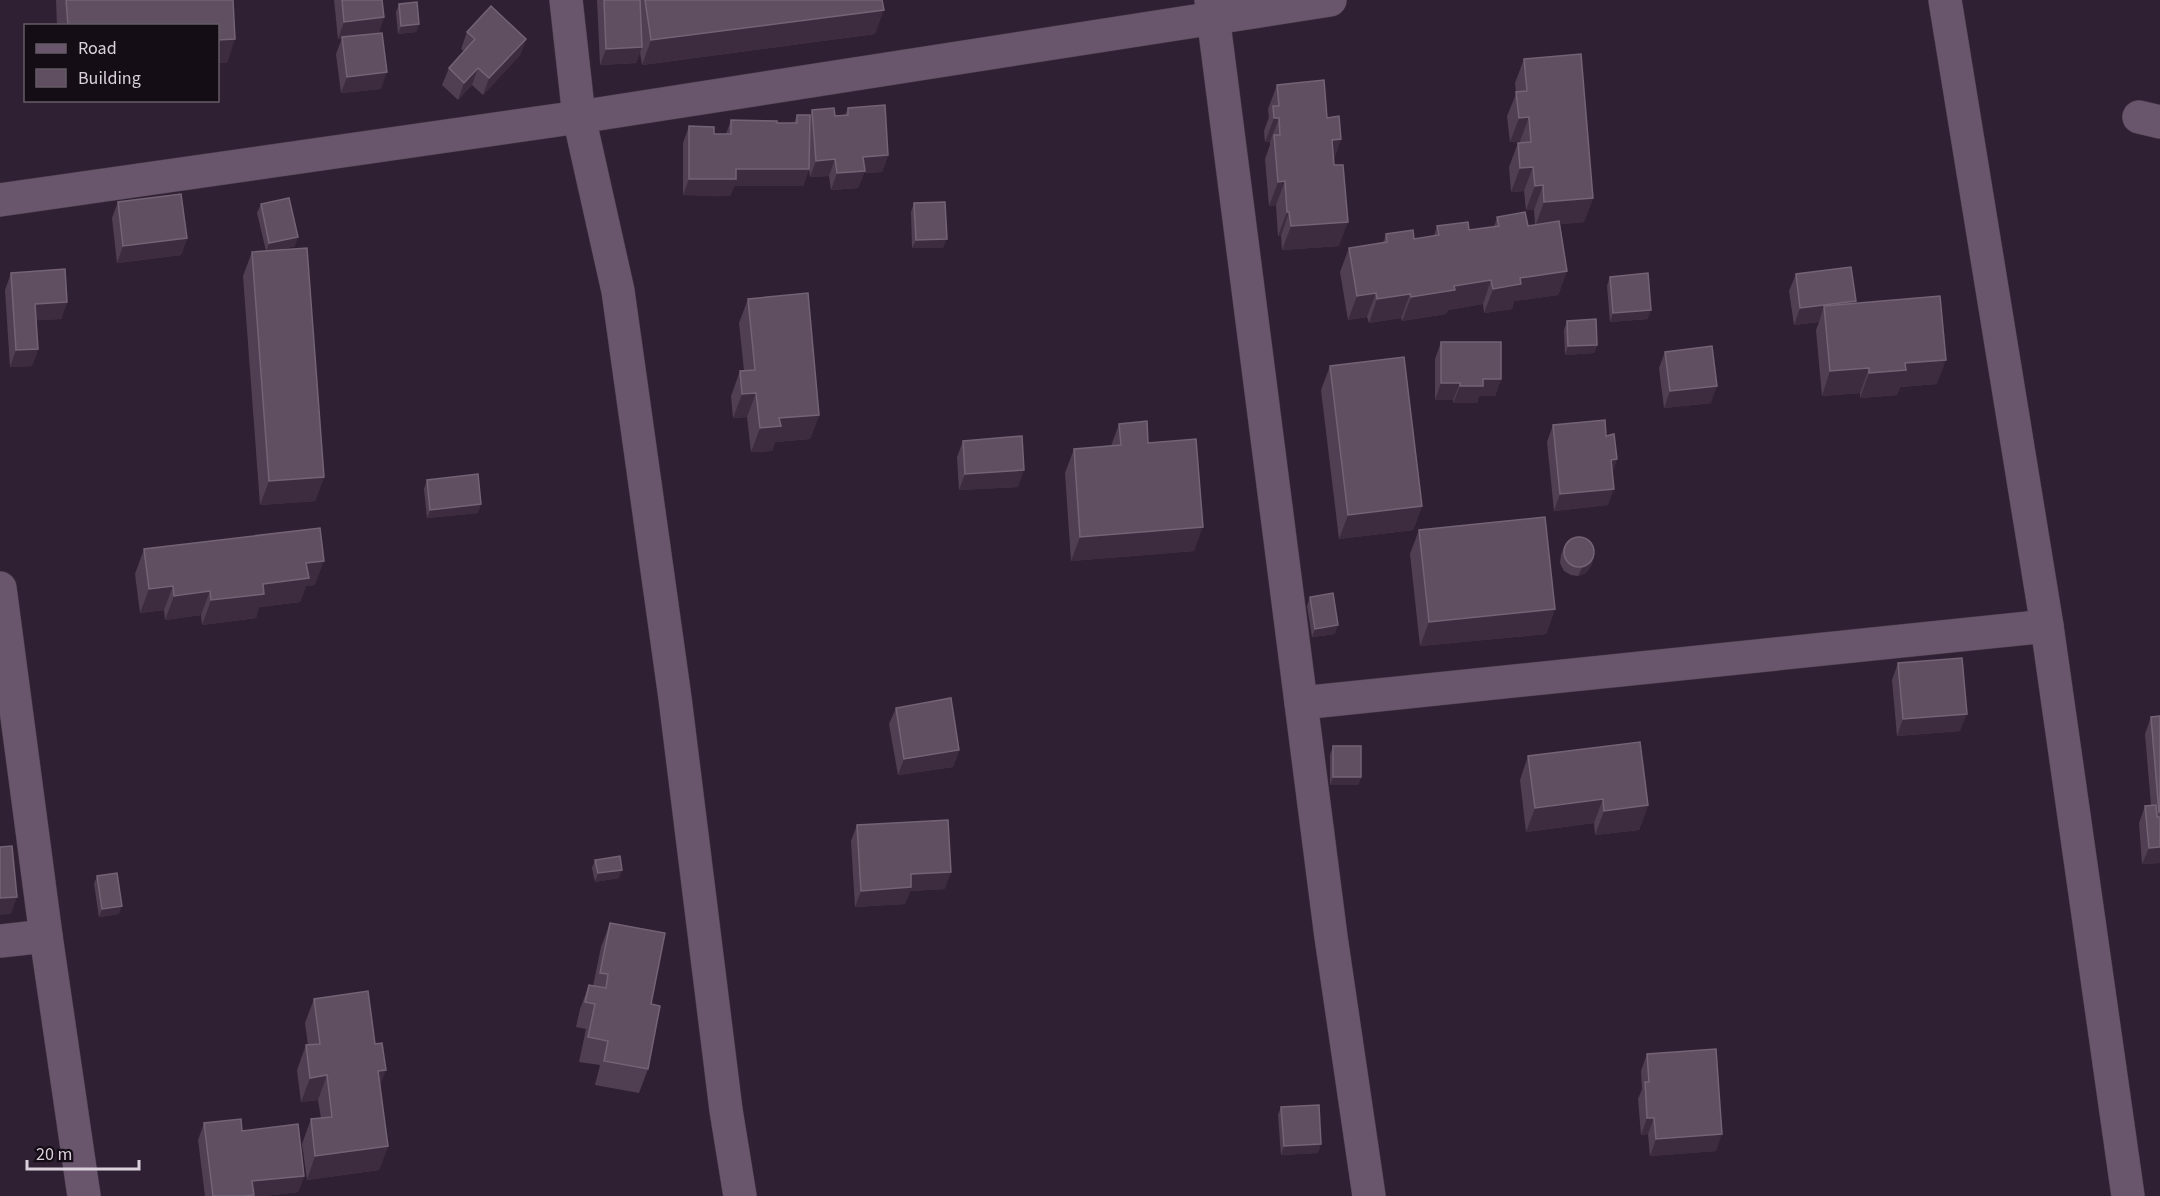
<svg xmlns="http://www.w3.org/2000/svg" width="2160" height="1196" viewBox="0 0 2160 1196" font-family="'Source Sans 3',sans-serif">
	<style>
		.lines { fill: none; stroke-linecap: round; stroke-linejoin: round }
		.street-casing { stroke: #4b3d4d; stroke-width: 34 }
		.street { stroke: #69566c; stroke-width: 33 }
		.wall { fill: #503f52 }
		.shaded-wall { fill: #3d2c40 }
		.building { fill: #5f4f61; stroke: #736375; stroke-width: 1.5 }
	</style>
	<rect width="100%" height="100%" fill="#302033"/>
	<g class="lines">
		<g class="street-casing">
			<g id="street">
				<path d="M 566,0 L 579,117 L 618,291 L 675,698 L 726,1110 L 740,1196"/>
				<path d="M 1211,0 L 1331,937 L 1369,1196"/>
				<path d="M 1945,0 L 2047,626 L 2128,1196"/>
				<path d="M 2139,117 L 2160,122"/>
				<path d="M 0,200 L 579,117 L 1330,0"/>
				<path d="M 0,588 L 46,936 L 84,1196"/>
				<path d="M 1301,703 L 2047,626"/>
				<path d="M 0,941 L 46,936"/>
			</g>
		</g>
		<use href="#street" class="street"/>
	</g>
	<g class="wall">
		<path d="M 56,0 L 233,0 L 227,63 L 218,63 L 218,26 L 57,26 Z"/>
		<path d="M 334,0 L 382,0 L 384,17 L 378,34 L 381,89 L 341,93 L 336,54 L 342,38 L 338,39 Z"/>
		<path d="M 597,0 L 882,0 L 875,34 L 642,65 L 640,52 L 636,63 L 600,65 Z"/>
		<path d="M 399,4 L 419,24 L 416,32 L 398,34 L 396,12 Z"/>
		<path d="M 467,32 L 526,39 L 520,55 L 483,95 L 472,85 L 458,100 L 442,85 L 449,68 L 464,51 L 461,49 Z"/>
		<path d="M 1524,59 L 1593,198 L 1584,222 L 1560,224 L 1567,271 L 1558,295 L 1514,301 L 1512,309 L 1484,313 L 1483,304 L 1448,310 L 1446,314 L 1402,321 L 1401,318 L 1369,323 L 1367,317 L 1348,320 L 1340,272 L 1349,248 L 1383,243 L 1386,234 L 1414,239 L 1434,236 L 1437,226 L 1469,230 L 1494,227 L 1497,217 L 1528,226 L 1535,225 L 1534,210 L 1526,210 L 1524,191 L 1511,192 L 1509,167 L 1518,143 L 1520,143 L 1520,141 L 1510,142 L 1507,116 L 1516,94 L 1515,83 Z"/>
		<path d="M 1277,85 L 1327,118 L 1341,139 L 1334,159 L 1339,246 L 1282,250 L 1281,236 L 1278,236 L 1276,205 L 1269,206 L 1265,159 L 1270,145 L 1270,142 L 1265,142 L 1264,131 L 1269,117 L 1268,109 Z"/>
		<path d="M 848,108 L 888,155 L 882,172 L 864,173 L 858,188 L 831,190 L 829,176 L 810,177 L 809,169 L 803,186 L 734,186 L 730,196 L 683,195 L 683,143 L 689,126 L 714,134 L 726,134 L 731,120 L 777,123 L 794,123 L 797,115 L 810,116 L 812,110 L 835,116 L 845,115 Z"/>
		<path d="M 118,202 L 187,238 L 181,255 L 117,263 L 112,218 Z"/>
		<path d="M 914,203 L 943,248 L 912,248 L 911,212 Z"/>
		<path d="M 261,204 L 295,246 L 273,251 L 324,477 L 315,501 L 260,505 L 243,276 L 252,252 L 266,251 L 257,213 Z"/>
		<path d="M 11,273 L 67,302 L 61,319 L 36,320 L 38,349 L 32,366 L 10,367 L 5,290 Z"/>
		<path d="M 1796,274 L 1856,301 L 1855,304 L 1937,384 L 1900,387 L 1897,395 L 1860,398 L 1860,393 L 1822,396 L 1816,330 L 1819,322 L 1794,325 L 1789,291 Z"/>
		<path d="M 1610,277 L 1648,319 L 1610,322 L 1607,286 Z"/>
		<path d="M 748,299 L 819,415 L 810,439 L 775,442 L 772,451 L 751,452 L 747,417 L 733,418 L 731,396 L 740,371 L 744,371 L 739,323 Z"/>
		<path d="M 1567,321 L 1597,345 L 1594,353 L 1565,355 L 1564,330 Z"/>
		<path d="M 1441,342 L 1501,379 L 1495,396 L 1479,396 L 1477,403 L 1453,403 L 1453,400 L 1435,400 L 1435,359 Z"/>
		<path d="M 1665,352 L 1711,403 L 1664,408 L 1659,368 Z"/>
		<path d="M 1330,366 L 1422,506 L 1413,530 L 1339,539 L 1321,390 Z"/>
		<path d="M 1119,424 L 1148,443 L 1194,551 L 1071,561 L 1065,473 L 1074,449 L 1111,446 Z"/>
		<path d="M 1553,425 L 1606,436 L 1617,459 L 1612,472 L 1608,505 L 1554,511 L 1547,442 Z"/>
		<path d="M 963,441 L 1018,487 L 959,490 L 957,457 Z"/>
		<path d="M 427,480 L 478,513 L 427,518 L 424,489 Z"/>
		<path d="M 1419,530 L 1555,609 L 1546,634 L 1420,646 L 1410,554 Z"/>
		<path d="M 1564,547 L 1594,557 L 1591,566 L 1586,573 L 1578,576 L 1571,575 L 1564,571 L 1560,563 L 1561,555 Z"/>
		<path d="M 144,549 L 315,585 L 306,586 L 300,602 L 259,607 L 256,618 L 202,625 L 201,615 L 165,620 L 164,610 L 140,613 L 135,574 Z"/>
		<path d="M 1310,597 L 1335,634 L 1312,637 L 1307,606 Z"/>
		<path d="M 1898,663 L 1960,731 L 1897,736 L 1892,680 Z"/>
		<path d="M 896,708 L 959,750 L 953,767 L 898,775 L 889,724 Z"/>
		<path d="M 2160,716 L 2160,863 L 2142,864 L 2139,823 L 2145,806 L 2151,805 L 2145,734 L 2151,717 Z"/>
		<path d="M 1333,746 L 1361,777 L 1358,785 L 1330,785 L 1330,755 Z"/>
		<path d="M 1528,756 L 1648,805 L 1639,830 L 1595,835 L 1594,823 L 1526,832 L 1520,780 Z"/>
		<path d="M 857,825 L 945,889 L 910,891 L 905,904 L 855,907 L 851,841 Z"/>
		<path d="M 595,860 L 619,878 L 595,882 L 592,868 Z"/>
		<path d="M 97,876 L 119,914 L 99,917 L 94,884 Z"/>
		<path d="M 610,923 L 651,1004 L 648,1069 L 639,1093 L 595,1085 L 600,1065 L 579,1062 L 586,1029 L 576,1027 L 580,1009 L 589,985 L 593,986 L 601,947 Z"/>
		<path d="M 314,999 L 380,1085 L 388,1146 L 379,1170 L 307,1180 L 302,1144 L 311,1119 L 321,1118 L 318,1100 L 301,1102 L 297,1070 L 306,1045 L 308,1045 L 305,1023 Z"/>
		<path d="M 1647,1054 L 1716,1151 L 1650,1156 L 1648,1134 L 1641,1135 L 1638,1099 L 1642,1089 L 1641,1071 Z"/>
		<path d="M 1281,1107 L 1318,1153 L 1281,1155 L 1278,1115 Z"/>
		<path d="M 204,1123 L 242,1131 L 304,1176 L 298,1192 L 264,1196 L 205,1196 L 198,1140 Z"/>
	</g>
	<g class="shaded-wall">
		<path d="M 884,10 L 875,34 L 642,65 L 651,40 Z"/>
		<path d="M 384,17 L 378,34 L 338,39 L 344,22 Z"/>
		<path d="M 419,24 L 416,32 L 398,34 L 401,26 Z"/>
		<path d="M 235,39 L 227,63 L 218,63 L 218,40 Z"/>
		<path d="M 526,39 L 520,55 L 483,95 L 489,78 Z"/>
		<path d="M 642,47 L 636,63 L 600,65 L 606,49 Z"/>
		<path d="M 478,68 L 472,85 L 458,100 L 464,83 Z"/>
		<path d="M 387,72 L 381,89 L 341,93 L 347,77 Z"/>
		<path d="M 1529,117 L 1520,141 L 1510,142 L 1519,118 Z"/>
		<path d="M 1274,118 L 1279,118 L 1270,142 L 1265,142 Z"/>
		<path d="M 1341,139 L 1332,164 L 1332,140 Z"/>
		<path d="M 888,155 L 882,172 L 864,173 L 858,188 L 831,190 L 837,173 L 863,157 Z"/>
		<path d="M 835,159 L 829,176 L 810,177 L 816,161 Z"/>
		<path d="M 1533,167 L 1524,191 L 1511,192 L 1520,168 Z"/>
		<path d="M 736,169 L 809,169 L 803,186 L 734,186 L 730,196 L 683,195 L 689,179 Z"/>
		<path d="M 1285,181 L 1276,205 L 1269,206 L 1278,182 Z"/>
		<path d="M 1543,185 L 1534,210 L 1526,210 L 1535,186 Z"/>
		<path d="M 1593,198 L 1584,222 L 1535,227 L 1544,202 Z"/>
		<path d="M 1287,212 L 1289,212 L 1281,236 L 1278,236 Z"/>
		<path d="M 1348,222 L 1339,246 L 1282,250 L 1291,226 Z"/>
		<path d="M 298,237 L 295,246 L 266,252 L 269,243 Z"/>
		<path d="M 187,238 L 181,255 L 117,263 L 123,246 Z"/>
		<path d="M 947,239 L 943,248 L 912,248 L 916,240 Z"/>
		<path d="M 1567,271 L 1558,295 L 1514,301 L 1512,309 L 1484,313 L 1493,289 L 1520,278 Z"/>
		<path d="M 1491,280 L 1483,304 L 1448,310 L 1446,314 L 1402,321 L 1411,297 L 1454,286 Z"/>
		<path d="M 1376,293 L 1367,317 L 1348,320 L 1357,296 Z"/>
		<path d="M 1410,294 L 1401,318 L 1369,323 L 1377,299 Z"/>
		<path d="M 1856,301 L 1850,317 L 1824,306 L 1819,322 L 1794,325 L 1800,308 Z"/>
		<path d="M 67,302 L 61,319 L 29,321 L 35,304 Z"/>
		<path d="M 1651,310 L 1648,319 L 1610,322 L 1613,313 Z"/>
		<path d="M 1597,345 L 1594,353 L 1565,355 L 1568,346 Z"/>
		<path d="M 38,349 L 32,366 L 10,367 L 16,350 Z"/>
		<path d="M 1946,360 L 1937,384 L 1900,387 L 1897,395 L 1860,398 L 1869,373 L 1905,363 Z"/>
		<path d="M 1869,368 L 1860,393 L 1822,396 L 1830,371 Z"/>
		<path d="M 1483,379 L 1501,379 L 1495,396 L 1479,396 L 1477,403 L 1453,403 L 1460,386 Z"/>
		<path d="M 1441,383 L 1460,383 L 1453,400 L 1435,400 Z"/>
		<path d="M 1717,386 L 1711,403 L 1664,408 L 1670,391 Z"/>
		<path d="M 756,393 L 747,417 L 733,418 L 742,394 Z"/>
		<path d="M 819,415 L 810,439 L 775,442 L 772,451 L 751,452 L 760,428 L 779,418 Z"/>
		<path d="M 1617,459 L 1611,476 L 1611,460 Z"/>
		<path d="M 1024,470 L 1018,487 L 959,490 L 965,474 Z"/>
		<path d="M 324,477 L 315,501 L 260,505 L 269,481 Z"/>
		<path d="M 1614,489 L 1608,505 L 1554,511 L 1560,494 Z"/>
		<path d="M 481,504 L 478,513 L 427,518 L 430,510 Z"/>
		<path d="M 1422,506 L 1413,530 L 1339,539 L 1348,515 Z"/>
		<path d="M 1203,527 L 1194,551 L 1071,561 L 1080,537 Z"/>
		<path d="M 1594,557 L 1591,566 L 1586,573 L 1578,576 L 1582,568 Z"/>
		<path d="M 324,561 L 315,585 L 306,586 L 300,602 L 259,607 L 256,618 L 202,625 L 211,600 L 263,584 L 306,563 Z"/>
		<path d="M 173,586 L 164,610 L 140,613 L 149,589 Z"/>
		<path d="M 210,591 L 201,615 L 165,620 L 174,596 Z"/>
		<path d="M 1555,609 L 1546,634 L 1420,646 L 1429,622 Z"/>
		<path d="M 1338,625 L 1335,634 L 1312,637 L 1315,629 Z"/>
		<path d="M 1967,714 L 1960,731 L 1897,736 L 1903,719 Z"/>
		<path d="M 959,750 L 953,767 L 898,775 L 904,759 Z"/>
		<path d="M 1333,777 L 1361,777 L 1358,785 L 1330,785 Z"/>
		<path d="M 1603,799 L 1594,823 L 1526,832 L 1535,808 Z"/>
		<path d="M 1648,805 L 1639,830 L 1595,835 L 1604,811 Z"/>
		<path d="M 2160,847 L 2160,863 L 2142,864 L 2149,848 Z"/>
		<path d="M 622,870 L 619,878 L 595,882 L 598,873 Z"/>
		<path d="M 951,872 L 945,889 L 910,891 L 905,904 L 855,907 L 861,891 L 911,874 Z"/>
		<path d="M 17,897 L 11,914 L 0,915 L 0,898 Z"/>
		<path d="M 122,906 L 119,914 L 99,917 L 102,909 Z"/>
		<path d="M 386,1070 L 377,1094 L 378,1071 Z"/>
		<path d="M 327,1075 L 318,1100 L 301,1102 L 310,1078 Z"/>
		<path d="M 1647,1118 L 1654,1118 L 1648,1134 L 1641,1135 Z"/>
		<path d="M 1722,1134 L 1716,1151 L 1650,1156 L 1656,1139 Z"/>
		<path d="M 1321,1144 L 1318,1153 L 1281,1155 L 1284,1146 Z"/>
		<path d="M 388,1146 L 379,1170 L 307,1180 L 315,1156 Z"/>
		<path d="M 304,1176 L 298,1192 L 264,1196 L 244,1196 L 252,1181 Z"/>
	</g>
	<g class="building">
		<path d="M 66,0 L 233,0 L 235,39 L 218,40 L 218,26 L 68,26 Z"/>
		<path d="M 342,0 L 382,0 L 384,17 L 344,22 Z"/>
		<path d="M 604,0 L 640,0 L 642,47 L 606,49 Z"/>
		<path d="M 645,0 L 882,0 L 884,10 L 651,40 Z"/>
		<path d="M 417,2 L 419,24 L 401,26 L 399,4 Z"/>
		<path d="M 491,6 L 526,39 L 489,78 L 478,68 L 464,83 L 449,68 L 475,39 L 467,32 Z"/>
		<path d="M 382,33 L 387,72 L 347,77 L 342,37 Z"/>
		<path d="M 1581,54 L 1593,198 L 1544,202 L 1543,185 L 1535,186 L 1533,167 L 1520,168 L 1518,143 L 1531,142 L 1529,117 L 1519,118 L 1516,92 L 1527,91 L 1524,59 Z"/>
		<path d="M 1324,80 L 1327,118 L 1339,116 L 1341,139 L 1332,140 L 1334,165 L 1343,165 L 1348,222 L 1291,226 L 1289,212 L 1287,212 L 1285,181 L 1278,182 L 1274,135 L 1280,135 L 1279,118 L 1274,118 L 1273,106 L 1279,106 L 1277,85 Z"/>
		<path d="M 885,105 L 888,155 L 863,157 L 865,171 L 837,173 L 835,159 L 816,161 L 812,110 L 834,108 L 835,116 L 848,115 L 848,108 Z"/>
		<path d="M 797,115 L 810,115 L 809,169 L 736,169 L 736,179 L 689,179 L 689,126 L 714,127 L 714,134 L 731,134 L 731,120 L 777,121 L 777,123 L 797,123 Z"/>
		<path d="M 181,194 L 187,238 L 123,246 L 118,202 Z"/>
		<path d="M 289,198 L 298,237 L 269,243 L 261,204 Z"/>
		<path d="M 945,202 L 947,239 L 916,240 L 914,203 Z"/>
		<path d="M 1525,212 L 1528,226 L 1559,221 L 1567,271 L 1520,278 L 1521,284 L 1493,289 L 1491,280 L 1454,286 L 1455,290 L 1411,297 L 1410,294 L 1377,299 L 1376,293 L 1357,296 L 1349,248 L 1387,242 L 1386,234 L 1413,230 L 1414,239 L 1439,235 L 1437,226 L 1468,222 L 1469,230 L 1499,226 L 1497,217 Z"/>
		<path d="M 307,248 L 324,477 L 269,481 L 252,252 Z"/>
		<path d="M 1851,267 L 1856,301 L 1800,308 L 1796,274 Z"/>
		<path d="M 65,269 L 67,302 L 35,304 L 38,349 L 16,350 L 11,273 Z"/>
		<path d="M 1648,273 L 1651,310 L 1613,313 L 1610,277 Z"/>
		<path d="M 808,293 L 819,415 L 779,418 L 781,426 L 760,428 L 756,393 L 742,394 L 740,371 L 755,370 L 748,299 Z"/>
		<path d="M 1940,296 L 1946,360 L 1905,363 L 1906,370 L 1869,373 L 1869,368 L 1830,371 L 1824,306 Z"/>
		<path d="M 1596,319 L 1597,345 L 1568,346 L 1567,321 Z"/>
		<path d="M 1441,342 L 1501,342 L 1501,379 L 1483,379 L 1483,386 L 1460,386 L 1460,383 L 1441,383 Z"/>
		<path d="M 1712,346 L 1717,386 L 1670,391 L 1665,352 Z"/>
		<path d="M 1404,357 L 1422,506 L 1348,515 L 1330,366 Z"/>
		<path d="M 1605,420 L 1606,436 L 1614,434 L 1617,459 L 1611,460 L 1614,489 L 1560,494 L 1553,425 Z"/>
		<path d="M 1147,421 L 1148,443 L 1196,439 L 1203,527 L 1080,537 L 1074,449 L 1121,445 L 1119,424 Z"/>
		<path d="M 1022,436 L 1024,470 L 965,474 L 963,441 Z"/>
		<path d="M 478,474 L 481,504 L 430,510 L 427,480 Z"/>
		<path d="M 1545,517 L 1555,609 L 1429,622 L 1419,530 Z"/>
		<path d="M 320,528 L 324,561 L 306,563 L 309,578 L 263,584 L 264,594 L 211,600 L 210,591 L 174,596 L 173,586 L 149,589 L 144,549 Z"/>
		<circle cx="1579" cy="552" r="15"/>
		<path d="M 1333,593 L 1338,625 L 1315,629 L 1310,597 Z"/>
		<path d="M 1962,658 L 1967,714 L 1903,719 L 1898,663 Z"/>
		<path d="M 951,698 L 959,750 L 904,759 L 896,708 Z"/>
		<path d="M 2160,716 L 2160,811 L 2159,812 L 2151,717 Z"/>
		<path d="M 1640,742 L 1648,805 L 1604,811 L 1603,799 L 1535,808 L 1528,756 Z"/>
		<rect x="1333" y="746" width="28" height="31"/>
		<path d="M 2156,805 L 2157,817 L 2160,817 L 2160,847 L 2149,848 L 2145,806 Z"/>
		<path d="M 948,820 L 951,872 L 911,874 L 911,887 L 861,891 L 857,825 Z"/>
		<path d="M 12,846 L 17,897 L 0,898 L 0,847 Z"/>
		<path d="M 620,856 L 622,870 L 598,873 L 595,860 Z"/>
		<path d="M 117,873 L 122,906 L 102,909 L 97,876 Z"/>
		<path d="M 610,923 L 665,933 L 651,1004 L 660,1006 L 648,1069 L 604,1061 L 608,1041 L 588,1037 L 595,1004 L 585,1002 L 589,985 L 606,988 L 608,974 L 600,973 Z"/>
		<path d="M 368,991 L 375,1044 L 382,1043 L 386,1070 L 378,1071 L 388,1146 L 315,1156 L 311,1119 L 332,1117 L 327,1075 L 310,1078 L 306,1045 L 320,1044 L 314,999 Z"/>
		<path d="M 1716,1049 L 1722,1134 L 1656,1139 L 1654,1118 L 1647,1118 L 1645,1082 L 1649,1082 L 1647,1054 Z"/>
		<path d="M 1319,1105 L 1321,1144 L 1284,1146 L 1281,1107 Z"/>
		<path d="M 241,1119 L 242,1131 L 298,1124 L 304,1176 L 252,1181 L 254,1195 L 244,1196 L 213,1196 L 204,1123 Z"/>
	</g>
	<rect x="24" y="24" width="195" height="78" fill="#140d15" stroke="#645b65" stroke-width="1.5"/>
	<rect x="36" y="44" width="30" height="9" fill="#69566c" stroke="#645b65" stroke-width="1.5"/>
	<text x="78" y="54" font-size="18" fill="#dbd1dd">Road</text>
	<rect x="36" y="69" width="30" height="18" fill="#5f4f61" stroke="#645b65" stroke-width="1.5"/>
	<text x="78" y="84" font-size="18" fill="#dbd1dd">Building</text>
	<path d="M27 1160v9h112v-9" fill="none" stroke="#dbd1dd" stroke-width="3"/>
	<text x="36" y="1160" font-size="18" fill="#dbd1dd" stroke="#140d15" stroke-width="4.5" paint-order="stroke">20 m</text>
</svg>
